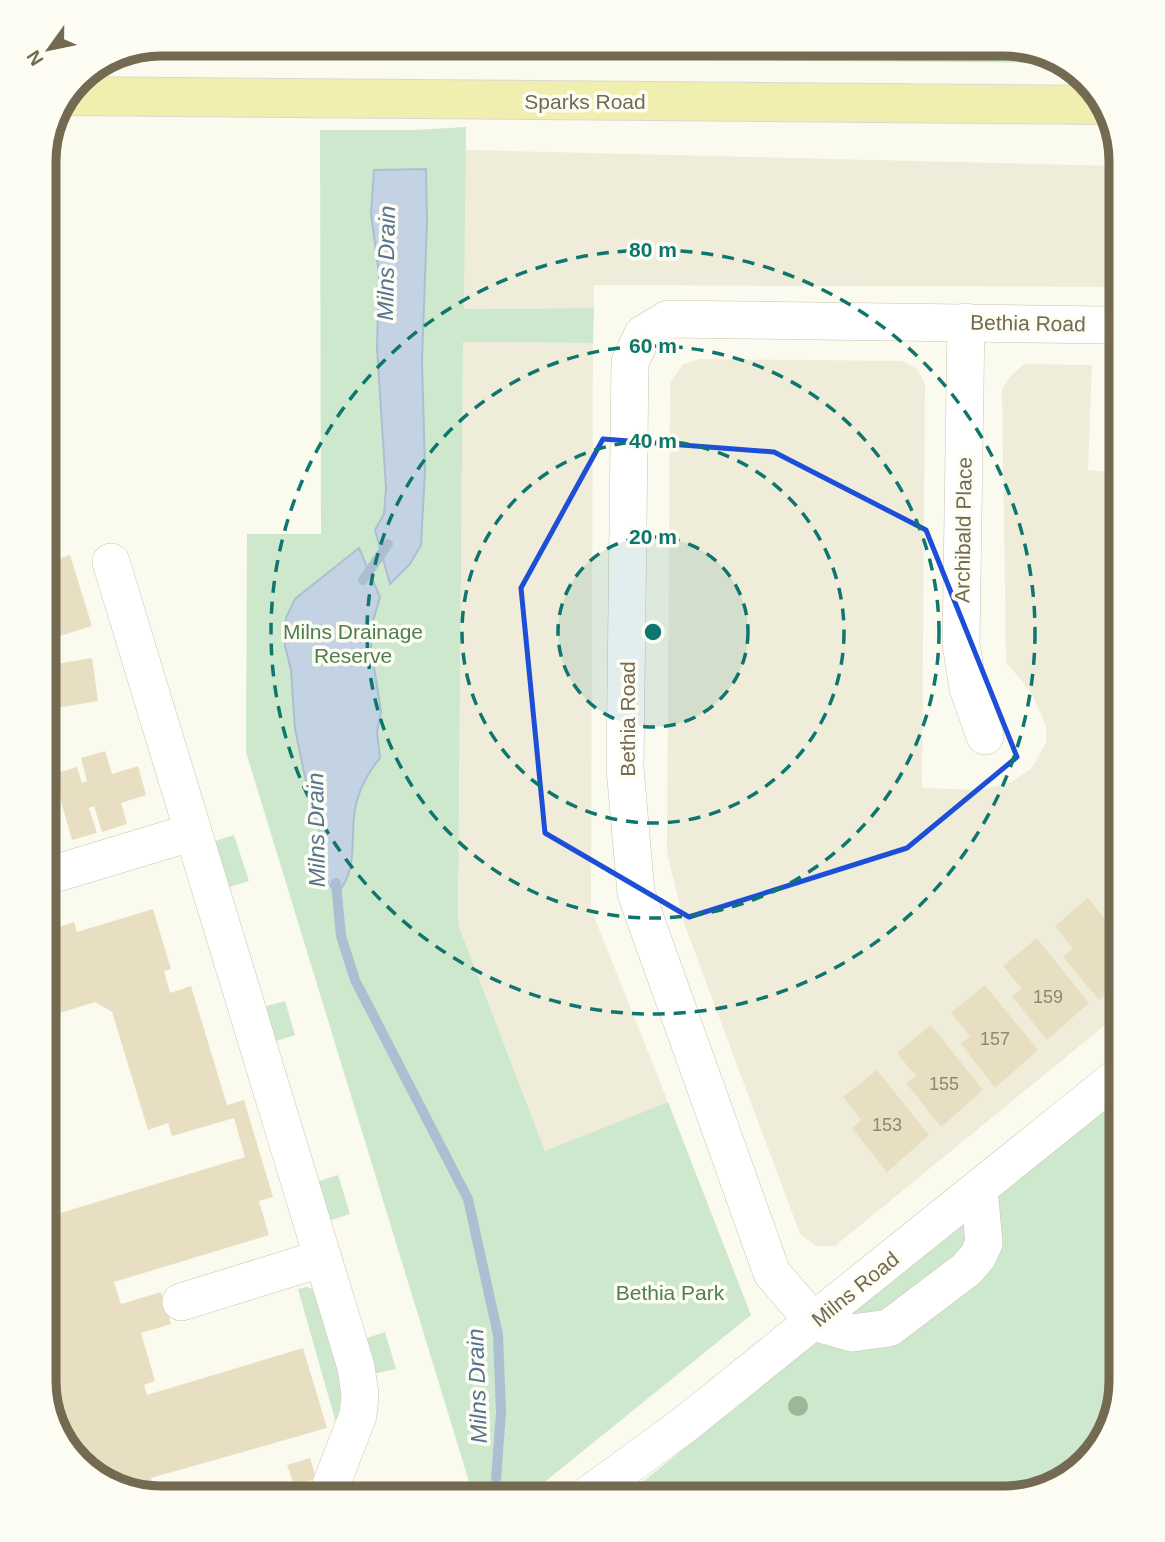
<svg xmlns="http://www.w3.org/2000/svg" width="1165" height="1542" viewBox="0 0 1165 1542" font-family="Arial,sans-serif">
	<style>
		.residential { fill: #efedda }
		.green { fill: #cee8cd }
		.water { fill: #c4d3e3; stroke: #abbfd3; stroke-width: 2 }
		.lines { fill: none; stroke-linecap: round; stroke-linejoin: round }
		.stream { stroke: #abbfd3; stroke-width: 10 }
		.building { fill: #e8dfc3 }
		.minor-casing { stroke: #cac5b1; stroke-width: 38 }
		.major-casing { stroke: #dbd8d2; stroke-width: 40 }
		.minor { stroke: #fff; stroke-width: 37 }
		.major { stroke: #f1efaf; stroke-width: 38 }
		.tree { fill: #9cb698 }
		.marked { fill: none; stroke: #1d4ed8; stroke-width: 5; stroke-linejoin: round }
		.ring { fill: none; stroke: #0f766e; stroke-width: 3.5; stroke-dasharray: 12 9 }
		.labels { text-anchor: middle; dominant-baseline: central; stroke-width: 7; stroke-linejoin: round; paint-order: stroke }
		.number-label { font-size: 18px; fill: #91876e }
		.street-label { font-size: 21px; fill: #746a52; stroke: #fdfdf4 }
		.park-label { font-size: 21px; fill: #4f7e51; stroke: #fdfdf4 }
		.water-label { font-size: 23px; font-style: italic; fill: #557391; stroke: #fdfdf4 }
		.rim { fill: none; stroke: #746a52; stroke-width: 9 }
		.centre { fill: #0f766e; stroke: #fdfdf4; stroke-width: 3.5 }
		.ring-label { font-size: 21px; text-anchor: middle; font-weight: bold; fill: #0f766e; stroke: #fdfdf4; stroke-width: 7; stroke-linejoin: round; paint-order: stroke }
	</style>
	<rect width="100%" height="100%" fill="#fbfaee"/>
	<g class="residential">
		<path d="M 465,150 L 1118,166 L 1120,287 L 594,285 L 594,308 L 464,309 Z"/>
		<path d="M 463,342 L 593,343 L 591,909 L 668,1102 L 545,1151 L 458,924 Z"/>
		<path d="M 699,359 L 903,361 L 917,369 L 925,384 L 922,788 L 982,790 L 1011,782 L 1031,769 L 1046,743 L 1046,726 L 1032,694 L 1006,662 L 1002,389 L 1010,377 L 1024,364 L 1092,365 L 1088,470 L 1121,473 L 1121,1012 L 835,1246 L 816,1246 L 800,1234 L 684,923 L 667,852 L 670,384 L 682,365 Z"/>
	</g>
	<g class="green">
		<path d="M 161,44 L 1011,44 L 1063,60 L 1066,63 L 132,55 Z"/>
		<path d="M 466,127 L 464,309 L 594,308 L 593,343 L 463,342 L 458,924 L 545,1151 L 668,1102 L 751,1315 L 531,1493 L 522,1498 L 474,1498 L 246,752 L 247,534 L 321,534 L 320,130 L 415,130 Z"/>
		<path d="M 234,835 L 249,881 L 226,888 L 212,842 Z"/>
		<path d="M 285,1001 L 295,1035 L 273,1042 L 263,1007 Z"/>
		<path d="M 1121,1094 L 1121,1381 L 1106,1439 L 1069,1479 L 1004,1498 L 623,1498 Z"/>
		<path d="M 338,1175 L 350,1214 L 328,1221 L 316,1182 Z"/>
		<path d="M 307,1287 L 315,1290 L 344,1382 L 338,1430 L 298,1289 Z"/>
		<path d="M 385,1332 L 396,1369 L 373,1374 L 364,1339 Z"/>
	</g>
	<g class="water">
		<path d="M 426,169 L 427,222 L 422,360 L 425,471 L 421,545 L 410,564 L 390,584 L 375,530 L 384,514 L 386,488 L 377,347 L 379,274 L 371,214 L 374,170 Z"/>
		<path d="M 359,548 L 380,597 L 373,621 L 371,647 L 381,712 L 377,732 L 380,758 C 366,775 356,795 354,817 C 351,846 357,872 336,895 L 321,870 L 322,838 L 311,805 L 295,729 L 291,670 L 285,646 L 286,618 L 295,599 Z"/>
	</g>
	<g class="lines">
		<g class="stream">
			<path d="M 363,580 L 388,544"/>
			<path d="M 336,883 L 341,936 L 355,980 L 468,1199 L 498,1335 L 501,1412 L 496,1479"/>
		</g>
	</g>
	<g class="building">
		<path d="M 45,219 L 57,259 L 44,262 L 44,220 Z"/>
		<path d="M 70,555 L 92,626 L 57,637 L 44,596 L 44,564 Z"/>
		<path d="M 92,658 L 98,701 L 44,710 L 44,666 Z"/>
		<path d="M 105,751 L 112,774 L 138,766 L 146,795 L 121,803 L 127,824 L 102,832 L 94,806 L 89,808 L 97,833 L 72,840 L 53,774 L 77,767 L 82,783 L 87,781 L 81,758 Z"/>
		<path d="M 1121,870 L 1121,895 L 1109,880 Z"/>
		<path d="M 1088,898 L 1121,939 L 1121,982 L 1099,1000 L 1063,957 L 1073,949 L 1055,926 Z"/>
		<path d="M 153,909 L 171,969 L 164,971 L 170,993 L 191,986 L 227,1105 L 244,1100 L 273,1197 L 259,1201 L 269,1235 L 114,1282 L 121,1304 L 161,1292 L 171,1324 L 141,1333 L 155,1381 L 144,1385 L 147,1395 L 303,1348 L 327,1428 L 151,1478 L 157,1498 L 102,1482 L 63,1446 L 58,1427 L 62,1425 L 53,1393 L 48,1395 L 44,1381 L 44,1218 L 245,1157 L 234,1118 L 172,1136 L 168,1123 L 148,1130 L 112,1012 L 95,1002 L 44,1018 L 44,932 L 74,922 L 77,932 Z"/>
		<path d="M 1037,938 L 1089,1003 L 1047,1040 L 1012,996 L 1022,989 L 1003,966 Z"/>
		<path d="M 985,985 L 1038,1050 L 995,1088 L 961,1044 L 970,1036 L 951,1013 Z"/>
		<path d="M 931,1025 L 983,1090 L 941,1127 L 906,1083 L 916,1076 L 897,1053 Z"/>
		<path d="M 877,1070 L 929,1135 L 887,1172 L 852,1128 L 861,1120 L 843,1097 Z"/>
		<path d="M 310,1458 L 316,1479 L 294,1485 L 287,1465 Z"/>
	</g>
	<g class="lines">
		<g class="minor-casing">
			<g id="minor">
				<path d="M 966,322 L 961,644 L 968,688 L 985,736"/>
				<path d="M 111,562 L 356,1367 L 360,1395 L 358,1415 L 326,1498"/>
				<path d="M 44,877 L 193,832"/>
				<path d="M 979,1189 L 984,1243 L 978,1256 L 967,1269 L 889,1328 L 852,1333 L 814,1322 L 772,1273 L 636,893 L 625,768 L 630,362 L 643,334 L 668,319 L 1104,325"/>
				<path d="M 181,1302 L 323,1258"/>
				<path d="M 584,1498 L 684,1425 L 1121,1074"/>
			</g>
		</g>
		<g class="major-casing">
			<path id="major" d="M 66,96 L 1104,105"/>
		</g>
		<use href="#minor" class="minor"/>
		<use href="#major" class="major"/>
	</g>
	<circle class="tree" cx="798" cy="1406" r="10"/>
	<path class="marked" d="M 603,439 L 774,452 L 926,530 L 1017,757 L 907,848 L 689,917 L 545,833 L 521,588 Z"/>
	<circle cx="653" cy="632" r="95" fill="#0f766e" fill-opacity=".12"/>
	<g class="ring">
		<circle cx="653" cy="632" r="95"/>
		<circle cx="653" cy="632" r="191"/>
		<circle cx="653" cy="632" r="286"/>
		<circle cx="653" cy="632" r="382"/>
	</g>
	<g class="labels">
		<g class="number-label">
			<text x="1048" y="997">159</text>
			<text x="995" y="1039">157</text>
			<text x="944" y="1084">155</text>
			<text x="887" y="1125">153</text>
		</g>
		<g class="street-label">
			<text x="585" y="101">Sparks Road</text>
			<text transform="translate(1028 323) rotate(1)">Bethia Road</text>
			<text transform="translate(963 530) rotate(-89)">Archibald Place</text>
			<text transform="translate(627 719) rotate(-90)">Bethia Road</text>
			<text transform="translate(855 1289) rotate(-39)">Milns Road</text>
		</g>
		<g class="park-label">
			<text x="353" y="631">Milns Drainage<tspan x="353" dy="24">Reserve</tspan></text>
			<text x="670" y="1292">Bethia Park</text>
		</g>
		<g class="water-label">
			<text transform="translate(386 263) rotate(-89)">Milns Drain</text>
			<text transform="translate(316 830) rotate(-91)">Milns Drain</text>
			<text transform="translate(477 1386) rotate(-92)">Milns Drain</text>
		</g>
	</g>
	<path d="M0 0H1165V1542H0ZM161 56H1004A105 105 0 0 1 1109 161V1381A105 105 0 0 1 1004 1486H161A105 105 0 0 1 56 1381V161A105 105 0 0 1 161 56Z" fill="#fdfdf4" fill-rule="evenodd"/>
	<path class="rim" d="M161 56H1004A105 105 0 0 1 1109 161V1381A105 105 0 0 1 1004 1486H161A105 105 0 0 1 56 1381V161A105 105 0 0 1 161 56Z"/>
	<circle cx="653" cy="632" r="10" class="centre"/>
	<g class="ring-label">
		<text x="653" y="257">80 m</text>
		<text x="653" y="353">60 m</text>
		<text x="653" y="448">40 m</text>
		<text x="653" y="544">20 m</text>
	</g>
	<g transform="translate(49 49) rotate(237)" stroke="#fdfdf4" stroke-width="5" paint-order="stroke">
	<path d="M0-5L12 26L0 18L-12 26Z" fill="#746a52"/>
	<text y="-10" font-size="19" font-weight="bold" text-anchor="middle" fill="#746a52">N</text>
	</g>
</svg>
